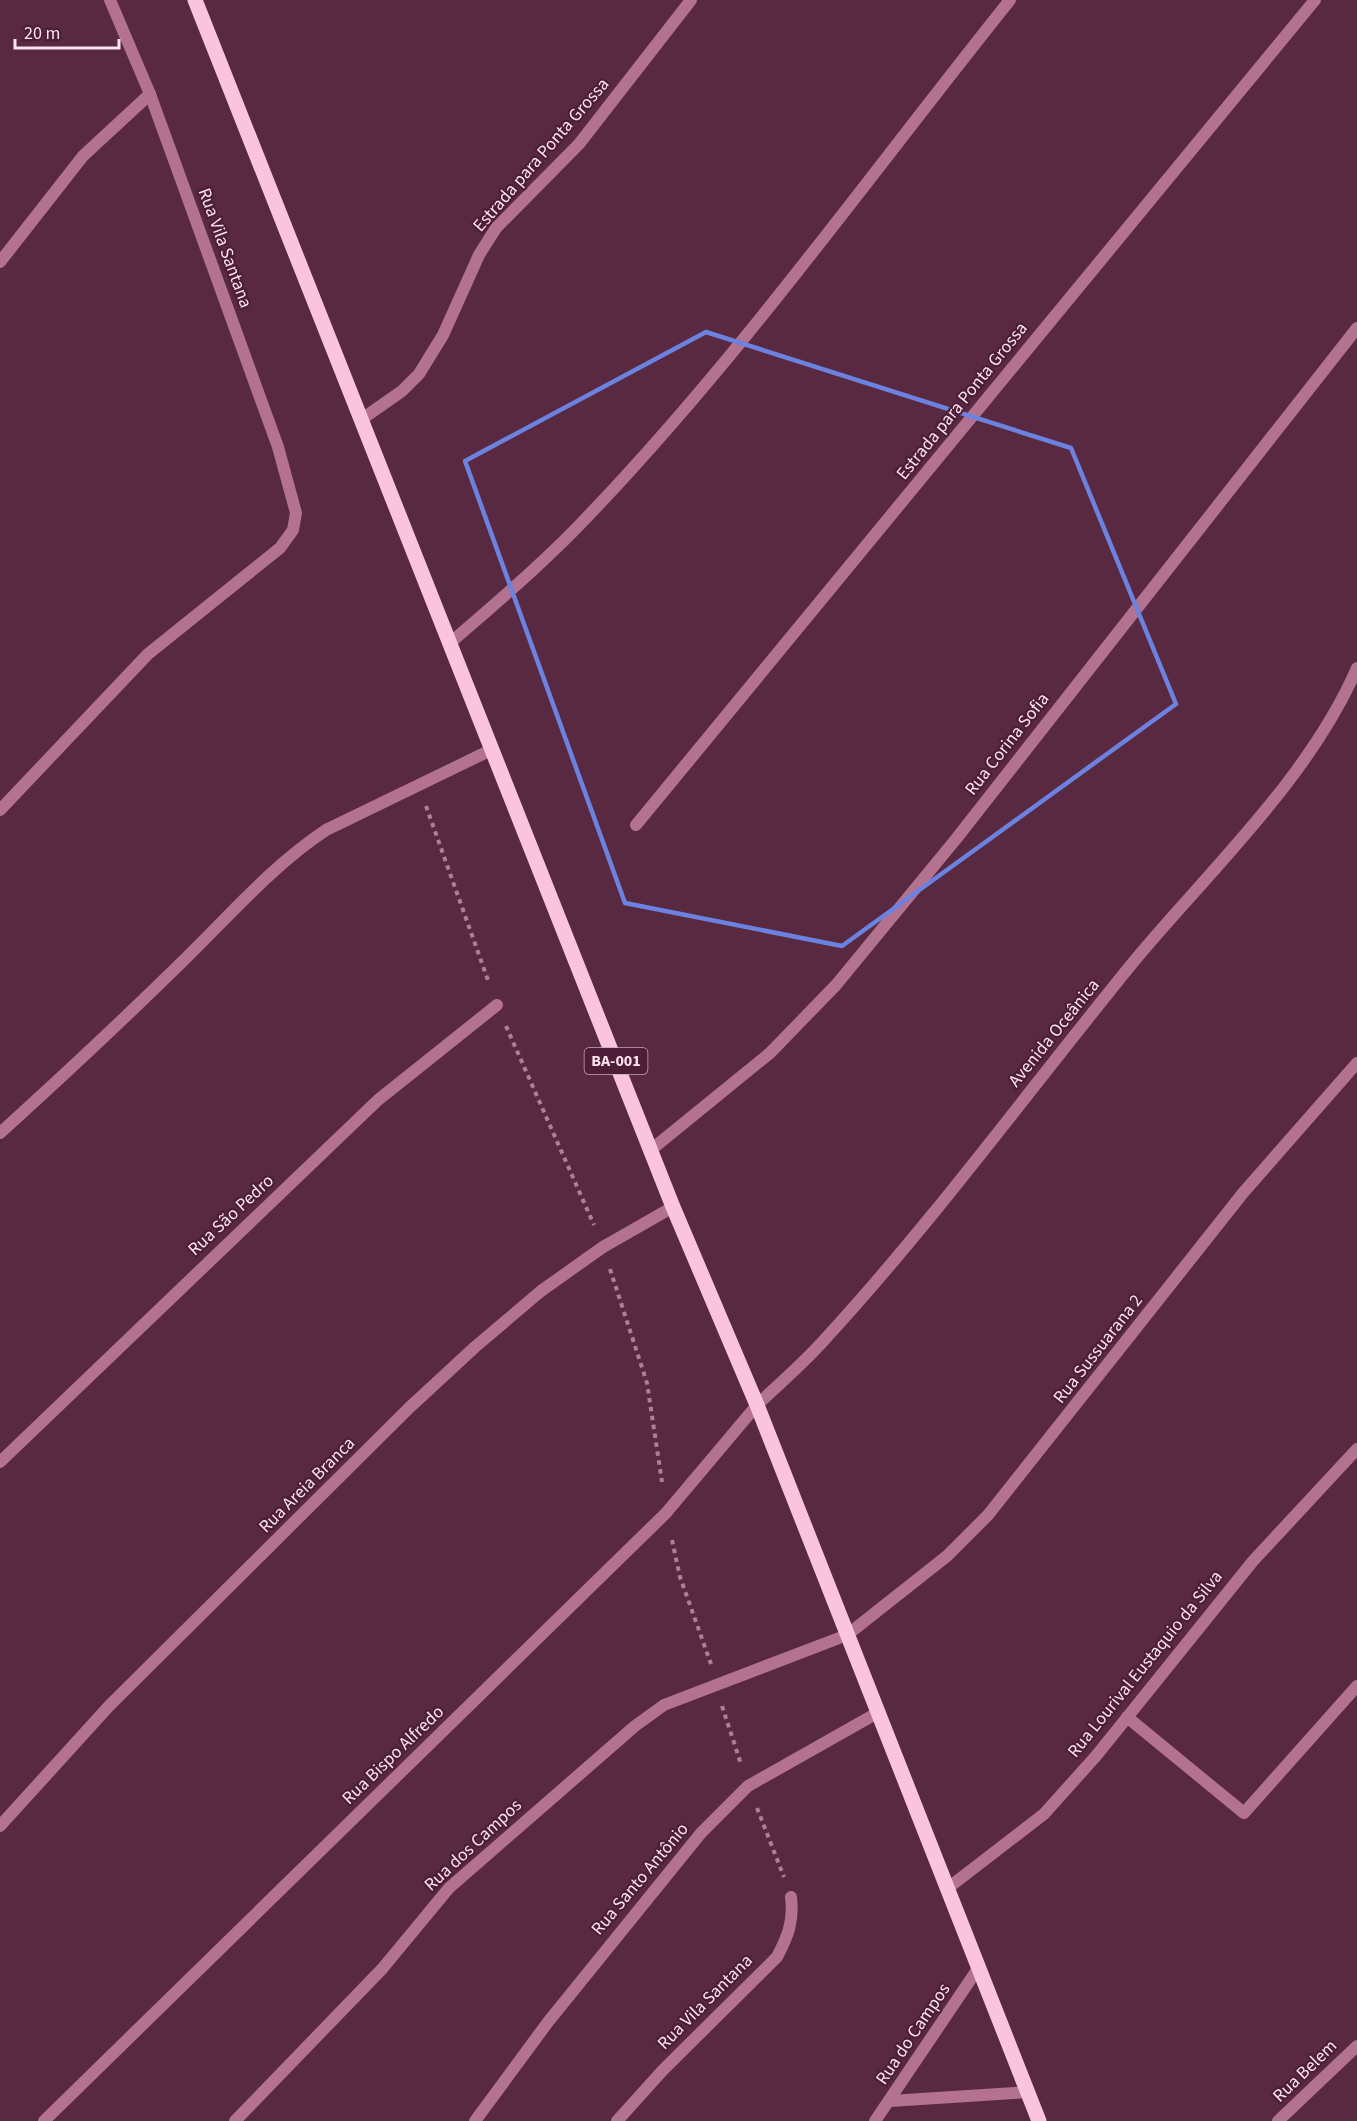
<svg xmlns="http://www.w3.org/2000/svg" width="1357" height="2121" viewBox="0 0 1357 2121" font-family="'Source Sans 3',sans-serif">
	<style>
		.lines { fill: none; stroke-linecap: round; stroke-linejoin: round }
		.path { stroke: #a88395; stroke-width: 4; stroke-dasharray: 4.5 4.5; stroke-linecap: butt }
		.lane { stroke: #b47291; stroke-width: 12 }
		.street { stroke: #b47291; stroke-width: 12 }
		.primary { stroke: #fbc4dd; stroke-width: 15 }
		.marked { fill: none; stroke: #6b82e0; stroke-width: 4.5; stroke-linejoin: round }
		.labels { text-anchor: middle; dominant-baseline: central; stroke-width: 4.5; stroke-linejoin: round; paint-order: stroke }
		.shield { fill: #4d1e37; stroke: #c8a8b7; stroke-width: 1.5 }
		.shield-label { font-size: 16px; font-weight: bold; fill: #fce3ee }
		.street-label { font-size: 18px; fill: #fce3ee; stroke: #4d1e37 }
	</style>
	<rect width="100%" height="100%" fill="#592941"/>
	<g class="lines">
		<g class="path">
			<path d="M 426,806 L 489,983"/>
			<path d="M 506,1026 L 594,1225"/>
			<path d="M 610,1269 L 647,1383 L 662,1482"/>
			<path d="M 672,1540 L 680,1577 L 711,1664"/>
			<path d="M 722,1706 L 741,1764"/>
			<path d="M 757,1808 L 784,1877"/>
		</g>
		<path class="lane" d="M 44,2121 L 666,1513 L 757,1405"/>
		<g class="street">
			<path d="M 0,262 L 83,156 L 150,94"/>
			<path d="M 362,419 L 402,391 L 419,374 L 443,335 L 479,255 L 496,228 L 579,144 L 691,0"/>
			<path d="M 449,644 C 497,602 546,561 589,515 C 742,355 872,172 1010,0"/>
			<path d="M 0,810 L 148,654 L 280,548 L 293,530 L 296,513 L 278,447 L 150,94 L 110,0"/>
			<path d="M 636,825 L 1315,0"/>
			<path d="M 0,1133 C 63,1076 125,1018 185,959 C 231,914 272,866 326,830 L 491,750"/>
			<path d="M 652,1149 L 770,1053 L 836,985 L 956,839 L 1357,328"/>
			<path d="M 757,1405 C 780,1383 805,1362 826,1338 C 936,1218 1032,1086 1135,960 C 1211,869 1310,777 1357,668"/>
			<path d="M 0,1462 L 378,1100 L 497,1005"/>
			<path d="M 1127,1717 L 1244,1813 L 1357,1686"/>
			<path d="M 0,1826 L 109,1706 L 409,1408 L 475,1347 L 541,1291 L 603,1247 L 673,1207"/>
			<path d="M 948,1888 L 1044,1814 L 1096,1756 L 1253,1561 L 1357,1449"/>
			<path d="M 890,2101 L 1028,2092"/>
			<path d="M 235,2121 L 382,1969 L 449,1888 L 635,1726 L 664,1705 L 847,1635 L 947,1556 L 988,1515 L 1243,1193 L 1357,1063"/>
			<path d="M 475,2121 L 548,2022 L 701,1833 L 748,1786 L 879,1712"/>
			<path d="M 617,2121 L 663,2070 L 777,1957 C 788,1936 794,1921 791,1897"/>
			<path d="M 875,2121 L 979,1967"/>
			<path d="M 1278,2121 L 1357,2046"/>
		</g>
		<path class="primary" d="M 195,0 L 673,1207 L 757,1405 L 1039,2121"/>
	</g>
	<path class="marked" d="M 706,332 L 1071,448 L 1176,704 L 842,946 L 625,903 L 465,461 Z"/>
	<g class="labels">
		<rect class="shield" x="584.5" y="1048" width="63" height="26" rx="4.5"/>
		<g class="shield-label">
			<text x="616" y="1061">BA-001</text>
		</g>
		<g class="street-label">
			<text transform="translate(541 155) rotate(-49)">Estrada para Ponta Grossa</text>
			<text transform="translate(225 248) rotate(70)">Rua Vila Santana</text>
			<text transform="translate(962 401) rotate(-51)">Estrada para Ponta Grossa</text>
			<text transform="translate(1007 744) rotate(-52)">Rua Corina Sofia</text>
			<text transform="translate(1054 1033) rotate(-51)">Avenida Oceânica</text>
			<text transform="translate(231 1215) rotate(-43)">Rua São Pedro</text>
			<text transform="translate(1098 1349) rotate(-52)">Rua Sussuarana 2</text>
			<text transform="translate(307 1485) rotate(-45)">Rua Areia Branca</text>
			<text transform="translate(1145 1664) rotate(-51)">Rua Lourival Eustaquio da Silva</text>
			<text transform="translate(393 1755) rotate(-44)">Rua Bispo Alfredo</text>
			<text transform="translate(473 1845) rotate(-43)">Rua dos Campos</text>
			<text transform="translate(640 1879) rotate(-50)">Rua Santo Antônio</text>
			<text transform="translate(705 2002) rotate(-45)">Rua Vila Santana</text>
			<text transform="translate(913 2034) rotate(-56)">Rua do Campos</text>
			<text transform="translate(1305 2071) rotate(-44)">Rua Belem</text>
		</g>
	</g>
	<path d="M15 39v9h104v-9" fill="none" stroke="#fce3ee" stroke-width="3"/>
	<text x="24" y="39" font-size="18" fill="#fce3ee" stroke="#4d1e37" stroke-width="4.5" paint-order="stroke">20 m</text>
</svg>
